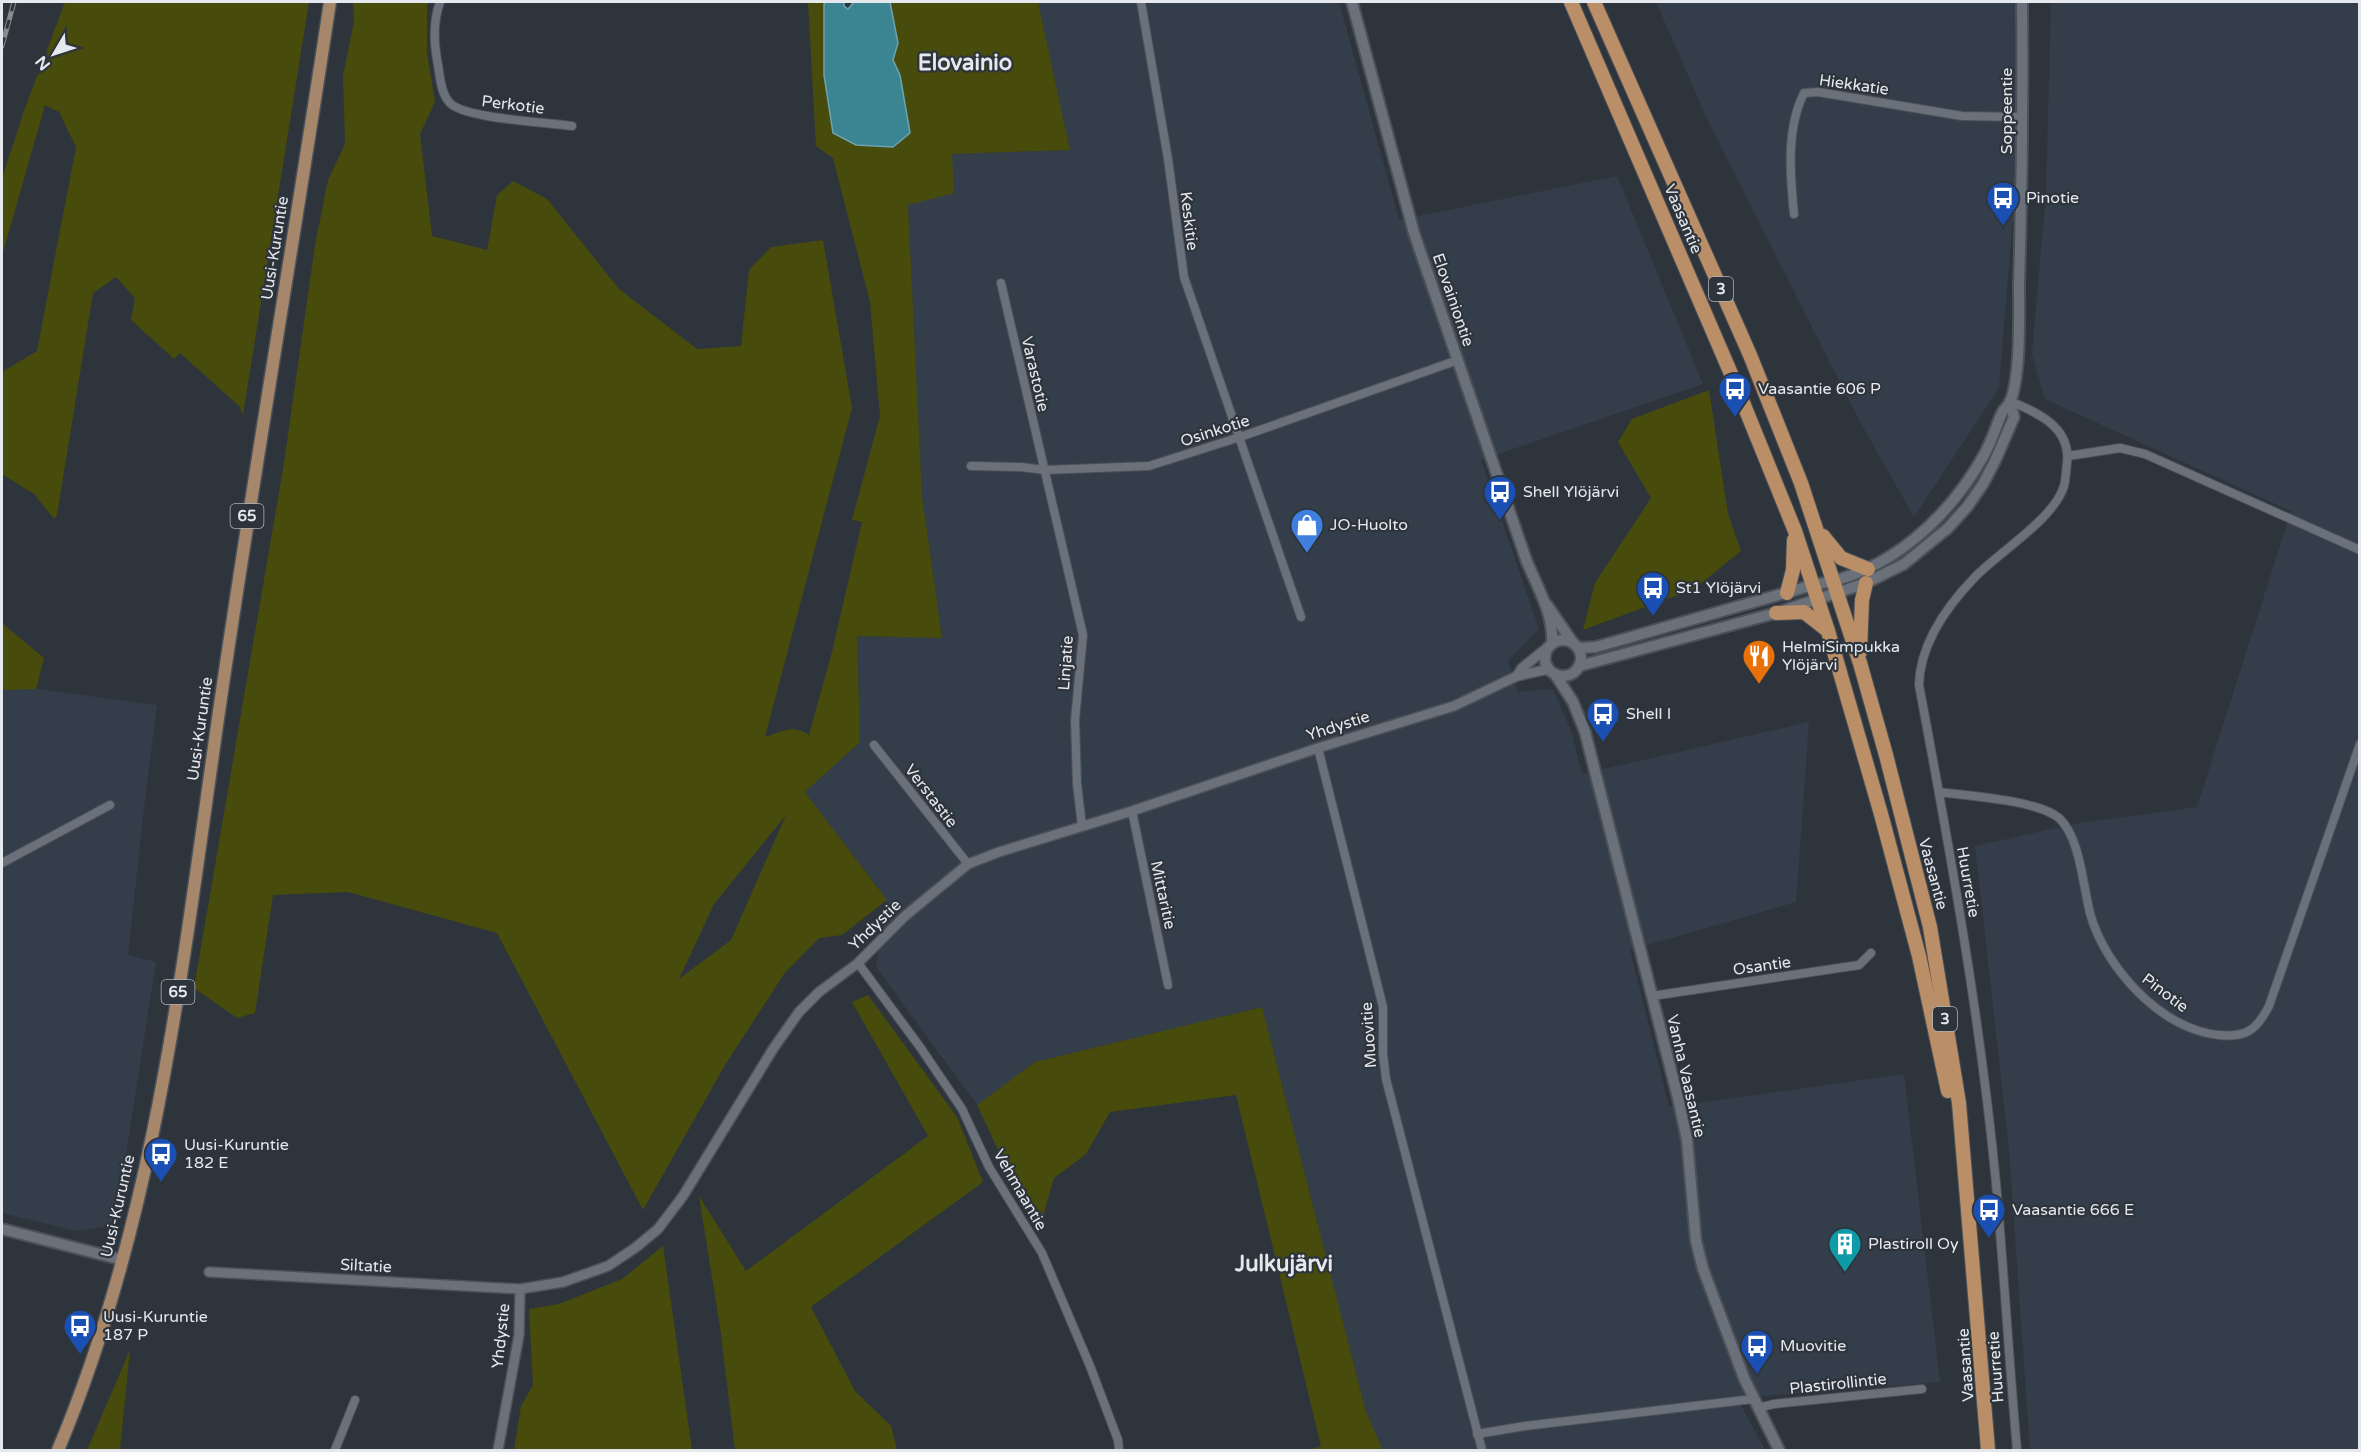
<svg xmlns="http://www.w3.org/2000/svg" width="2361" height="1452" viewBox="0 0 2361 1452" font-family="'Varela Round',sans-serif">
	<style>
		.built { fill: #343e4a }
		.green { fill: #474c0c; fill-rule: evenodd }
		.water { fill: #3b8593; stroke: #6ea3ae; stroke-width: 1.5 }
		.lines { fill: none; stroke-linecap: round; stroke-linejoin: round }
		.minor-casing { stroke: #4c5158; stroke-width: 10 }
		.tertiary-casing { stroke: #4c5158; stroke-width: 12 }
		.secondary-casing { stroke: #4c5158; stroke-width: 14 }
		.primary-casing { stroke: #4c5158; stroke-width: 15 }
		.trunk-casing { stroke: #4c5158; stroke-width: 16 }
		.minor { stroke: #6b717b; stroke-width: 8 }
		.tertiary { stroke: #6b717b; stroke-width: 9 }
		.secondary { stroke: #6b717b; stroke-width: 10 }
		.primary { stroke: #a6876c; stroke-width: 12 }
		.trunk { stroke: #ba8e67; stroke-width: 14 }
		.rail-casing { stroke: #868b91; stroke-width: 5 }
		.rail { stroke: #2e343c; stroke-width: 3; stroke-dasharray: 9; stroke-linecap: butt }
		.labels { text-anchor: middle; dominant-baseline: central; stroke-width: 4.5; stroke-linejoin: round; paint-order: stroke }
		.shield { fill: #2e343c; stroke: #aeb3b9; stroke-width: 1.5 }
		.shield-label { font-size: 15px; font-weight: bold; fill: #e5e9ee }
		.street-label { font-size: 16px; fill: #e5e9ee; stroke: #2e343c }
		.poi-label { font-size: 16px; fill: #e5e9ee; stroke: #2e343c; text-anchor: start }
		.district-label { font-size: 22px; font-weight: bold; fill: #e5e9ee; stroke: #2e343c }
	</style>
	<rect width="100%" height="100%" fill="#2e343c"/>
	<g class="built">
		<path d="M 1038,2 L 1339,2 L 1399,220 L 1617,176 L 1703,384 L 1481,460 L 1539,629 L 1508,661 L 1518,692 L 1553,689 L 1571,731 L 1582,774 L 1809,722 L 1796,902 L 1630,950 L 1669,1107 L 1904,1074 L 1940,1382 L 1737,1398 L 1765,1450 L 1383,1450 L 1366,1412 L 1262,1007 L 1035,1062 L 977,1105 L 876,967 L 887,900 L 805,792 L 860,742 L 857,636 L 942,638 L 922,496 L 908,205 L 951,154 L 1070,150 Z"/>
		<path d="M 1656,2 L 2020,2 L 2015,191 L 1999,388 L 1914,517 L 1859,420 L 1707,119 Z"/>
		<path d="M 2051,2 L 2359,2 L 2359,1450 L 2030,1450 L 2009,1150 L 1975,846 L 2074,824 L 2197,807 L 2291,511 L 2045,399 L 2032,354 L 2046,193 Z"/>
		<path d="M 36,689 L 157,705 L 145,799 L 128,955 L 156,962 L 115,1225 L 76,1231 L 2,1213 L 2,690 Z"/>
	</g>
	<g class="green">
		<path d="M 65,2 L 309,2 L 243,415 L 239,406 L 180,353 L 174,359 L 131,320 L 135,298 L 116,277 L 93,293 L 57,515 L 54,519 L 34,494 L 2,474 L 2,372 L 37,351 L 76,147 L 59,112 L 45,105 L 2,256 L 2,178 L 25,108 Z"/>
		<path d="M 353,2 L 429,2 L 427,7 L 427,53 L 435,102 L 420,134 L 432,236 L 487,250 L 497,195 L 513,181 L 547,199 L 619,289 L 697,349 L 741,346 L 749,270 L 771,247 L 823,240 L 852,408 L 765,737 C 783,731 793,724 809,735 L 832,652 L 862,522 L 852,520 L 880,416 L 870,302 L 833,158 L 816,146 L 808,2 L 826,2 L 824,4 L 824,75 L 900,75 L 893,60 L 898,43 L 890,2 L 1038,2 L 1070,150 L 952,154 L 954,193 L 908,205 L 922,496 L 942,638 L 857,636 L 860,742 L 805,792 L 887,900 L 842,935 L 819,938 L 784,974 L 725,1065 L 643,1210 L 497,933 L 348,892 L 273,895 L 255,1013 L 237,1018 L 194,988 L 284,463 L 315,245 L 328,180 L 345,144 L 343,76 L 354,21 ZM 786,815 L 731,940 L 679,979 L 714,904 Z"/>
		<path d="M 1709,390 L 1728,514 L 1741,551 L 1694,589 L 1583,630 L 1595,583 L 1651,498 L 1618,442 L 1632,419 Z"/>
		<path d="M 2,623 L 44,658 L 36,689 L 2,690 Z"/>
		<path d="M 868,995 L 957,1117 L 983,1182 L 811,1307 L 855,1391 L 891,1426 L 897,1450 L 735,1450 L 720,1327 L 699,1196 L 746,1271 L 928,1136 L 852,1002 Z"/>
		<path d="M 1262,1007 L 1366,1412 L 1383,1450 L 1309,1450 L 1321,1446 L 1236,1095 L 1110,1112 L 1086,1154 L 1054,1178 L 1043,1216 L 1009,1173 L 977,1105 L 1035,1062 Z"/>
		<path d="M 663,1246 L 692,1450 L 514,1450 L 521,1406 L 533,1385 L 529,1309 L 559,1304 L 622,1279 Z"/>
		<path d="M 130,1350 L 120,1450 L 87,1450 Z"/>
	</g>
	<path class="water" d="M 826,2 L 844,2 L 844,6 L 848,9 L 854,2 L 890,2 L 898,43 L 893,60 L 900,75 L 910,133 L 893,147 L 856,145 L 833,133 L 824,75 L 824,4 Z"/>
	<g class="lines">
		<g class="minor-casing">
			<g id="minor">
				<path d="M 440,2 C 433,21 434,45 438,65 C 440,77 441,95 451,104 C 469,119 546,122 572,126"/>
				<path d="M 1141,2 L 1168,159 L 1184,277 L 1301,617"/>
				<path d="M 1794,214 C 1790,175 1786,129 1804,93 L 1818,92 L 1962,116 L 2023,117"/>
				<path d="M 1001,283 L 1083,635 L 1075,720 L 1077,784 L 1082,826"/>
				<path d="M 2010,401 C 2038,413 2071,427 2067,463 C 2066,470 2066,479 2064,486 C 2054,519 1999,552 1975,577 C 1947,606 1920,644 1919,685 C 1950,850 1980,1016 1996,1183 C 2004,1272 2009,1361 2017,1450"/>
				<path d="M 2068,456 L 2120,448 L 2145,454 L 2360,550"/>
				<path d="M 971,466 L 1021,467 L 1045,470 L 1149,466 L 1240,437 L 1458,360"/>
				<path d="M 874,745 L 968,864"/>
				<path d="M 1318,748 L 1383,1007 L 1383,1054 L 1386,1079 L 1482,1450"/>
				<path d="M 1939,792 C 1969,796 2037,800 2059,818 C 2080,837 2083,886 2090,913 C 2104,966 2161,1030 2219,1035 C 2247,1038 2257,1029 2269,1006 L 2360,744"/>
				<path d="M 1132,811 L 1168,985"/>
				<path d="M 2,863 L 110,805"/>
				<path d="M 858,963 L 920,1047 L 962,1109 L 989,1167 L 1042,1253 L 1090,1366 L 1118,1440 L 1119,1450"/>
				<path d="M 1652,996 L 1859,965 L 1871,953"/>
				<path d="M 1758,1408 L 1774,1404 L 1922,1389"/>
				<path d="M 1477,1434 L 1525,1426 L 1753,1399"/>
				<path d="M 335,1450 L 355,1400"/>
			</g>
		</g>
		<g class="tertiary-casing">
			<g id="tertiary">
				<path d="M 1517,676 L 1522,668 L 1548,647"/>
				<path d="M 209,1272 L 520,1289 L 563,1282 L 608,1266 L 635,1248 L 658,1229 L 683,1196 L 773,1049 L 799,1012 L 819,992 L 858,963 L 905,916 L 968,864 L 999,852 L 1132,811 L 1318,748 L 1454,706 L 1517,676 L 1549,669"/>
				<path d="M 498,1450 L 519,1335 L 520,1289"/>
			</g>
		</g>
		<g class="secondary-casing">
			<g id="secondary">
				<path d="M 1352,2 L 1414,233 L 1527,562 C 1538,588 1554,615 1552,644"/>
				<path d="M 1547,605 L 1573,643"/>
				<circle cx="1563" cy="658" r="18"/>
				<path d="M 1578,648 L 1596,647 L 1813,585 C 1888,574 1948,519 1984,455 C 1992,441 1996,426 2002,413 C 2004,409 2008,406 2010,402 C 2021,377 2019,312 2019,284 C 2022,190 2023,96 2022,2"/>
				<path d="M 1579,666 L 1776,613 L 1866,583 L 1904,564 L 1948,528 L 1967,507 L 1983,484 L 1995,461 L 2014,417 L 2010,401"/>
				<path d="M 1555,674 L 1573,702 L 1585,732 L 1678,1098 L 1687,1140 L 1696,1241 L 1703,1269 L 1744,1378 L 1779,1450"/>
				<path d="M 2,1229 L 123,1260"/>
			</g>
		</g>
		<g class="primary-casing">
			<path id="primary" d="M 58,1450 C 158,1213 184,951 221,698 C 255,466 295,234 330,2"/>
		</g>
		<g class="trunk-casing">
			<g id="trunk">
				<path d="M 1571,2 L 1735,383 L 1795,531 L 1828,631 L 1881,814 L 1919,956 L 1948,1091"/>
				<path d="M 1594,2 L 1750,355 L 1801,483 L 1860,663 L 1886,755 L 1930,927 L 1959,1103 L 1988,1450"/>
				<path d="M 1823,536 L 1841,558 L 1868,569"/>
				<path d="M 1787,593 L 1793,570 L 1794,540"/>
				<path d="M 1776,613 L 1804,612 L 1827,630"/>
				<path d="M 1860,652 L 1862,600 L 1866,583"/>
			</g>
		</g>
		<use href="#minor" class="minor"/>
		<use href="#tertiary" class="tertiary"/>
		<use href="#secondary" class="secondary"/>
		<use href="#primary" class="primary"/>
		<use href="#trunk" class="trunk"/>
		<g class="rail-casing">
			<path id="rail" d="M 2,46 L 14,2"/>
		</g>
		<use href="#rail" class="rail"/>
	</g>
	<defs>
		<g id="bus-pin" transform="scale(1.725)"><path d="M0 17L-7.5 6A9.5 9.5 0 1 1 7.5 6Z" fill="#1a4fb4" stroke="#2e343c"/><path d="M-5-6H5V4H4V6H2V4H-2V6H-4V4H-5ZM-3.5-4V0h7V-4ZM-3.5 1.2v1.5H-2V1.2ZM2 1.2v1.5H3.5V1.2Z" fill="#fff"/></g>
		<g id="shop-pin" transform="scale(1.725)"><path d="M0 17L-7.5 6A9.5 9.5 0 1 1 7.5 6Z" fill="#3f7fe0" stroke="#2e343c"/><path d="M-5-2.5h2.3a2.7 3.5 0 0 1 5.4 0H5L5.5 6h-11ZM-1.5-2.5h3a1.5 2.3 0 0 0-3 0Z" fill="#fff"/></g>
		<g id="restaurant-pin" transform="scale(1.725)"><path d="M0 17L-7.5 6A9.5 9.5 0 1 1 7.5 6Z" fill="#e8710a" stroke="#2e343c"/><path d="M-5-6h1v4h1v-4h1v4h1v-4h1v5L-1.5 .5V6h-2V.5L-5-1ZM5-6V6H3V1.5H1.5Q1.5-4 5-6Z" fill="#fff"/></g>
		<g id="building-pin" transform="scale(1.725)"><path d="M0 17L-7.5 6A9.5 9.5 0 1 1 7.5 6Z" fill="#0f9aa8" stroke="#2e343c"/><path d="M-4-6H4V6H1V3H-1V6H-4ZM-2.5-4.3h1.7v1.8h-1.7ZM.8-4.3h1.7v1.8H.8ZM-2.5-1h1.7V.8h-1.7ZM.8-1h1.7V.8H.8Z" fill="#fff"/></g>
	</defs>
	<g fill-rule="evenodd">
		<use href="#bus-pin" x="2003" y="198"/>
		<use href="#bus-pin" x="1735" y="389"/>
		<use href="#bus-pin" x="1500" y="492"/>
		<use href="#shop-pin" x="1307" y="525"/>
		<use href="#bus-pin" x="1653" y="588"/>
		<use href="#restaurant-pin" x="1759" y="656"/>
		<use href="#bus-pin" x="1603" y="714"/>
		<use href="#bus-pin" x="161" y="1154"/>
		<use href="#bus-pin" x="1989" y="1210"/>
		<use href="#building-pin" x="1845" y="1244"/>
		<use href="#bus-pin" x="80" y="1326"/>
		<use href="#bus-pin" x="1757" y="1346"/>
	</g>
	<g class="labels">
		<g class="shield">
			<rect x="1709" y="277" width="24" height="24" rx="4.5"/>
			<rect x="230.5" y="504" width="33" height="24" rx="4.5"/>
			<rect x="161.5" y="980" width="33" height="24" rx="4.5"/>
			<rect x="1933" y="1007" width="24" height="24" rx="4.5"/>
		</g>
		<g class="shield-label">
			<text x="1721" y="289">3</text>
			<text x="247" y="516">65</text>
			<text x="178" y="992">65</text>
			<text x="1945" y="1019">3</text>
		</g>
		<g class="street-label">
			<text transform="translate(1854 85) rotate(8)">Hiekkatie</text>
			<text transform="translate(513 105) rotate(7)">Perkotie</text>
			<text transform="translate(2007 111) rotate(-90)">Soppeentie</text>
			<text transform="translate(1683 219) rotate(67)">Vaasantie</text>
			<text transform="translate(1189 221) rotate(83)">Keskitie</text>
			<text transform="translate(275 248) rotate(-81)">Uusi-Kuruntie</text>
			<text transform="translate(1453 300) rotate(71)">Elovainiontie</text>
			<text transform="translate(1035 374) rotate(77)">Varastotie</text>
			<text transform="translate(1215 431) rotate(-18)">Osinkotie</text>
			<text transform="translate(1066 663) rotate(-86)">Linjatie</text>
			<text transform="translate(1338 726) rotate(-18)">Yhdystie</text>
			<text transform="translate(200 729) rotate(-82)">Uusi-Kuruntie</text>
			<text transform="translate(931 796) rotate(52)">Verstastie</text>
			<text transform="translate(1933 874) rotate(75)">Vaasantie</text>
			<text transform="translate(1968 882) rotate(80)">Huurretie</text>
			<text transform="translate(1163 895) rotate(78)">Mittaritie</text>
			<text transform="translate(875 925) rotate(-44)">Yhdystie</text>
			<text transform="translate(1762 966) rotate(-8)">Osantie</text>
			<text transform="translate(2165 993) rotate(37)">Pinotie</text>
			<text transform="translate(1369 1035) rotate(-94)">Muovitie</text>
			<text transform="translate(1686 1076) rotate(77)">Vanha Vaasantie</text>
			<text transform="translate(1020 1190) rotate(60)">Vehmaantie</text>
			<text transform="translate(118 1206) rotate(-77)">Uusi-Kuruntie</text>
			<text transform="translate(366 1266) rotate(3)">Siltatie</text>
			<text transform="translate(501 1336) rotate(-84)">Yhdystie</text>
			<text transform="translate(1966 1365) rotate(-94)">Vaasantie</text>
			<text transform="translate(1996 1367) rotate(-94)">Huurretie</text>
			<text transform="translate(1838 1384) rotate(-6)">Plastirollintie</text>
		</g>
		<g class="poi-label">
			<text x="2026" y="198">Pinotie</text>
			<text x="1758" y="389">Vaasantie 606 P</text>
			<text x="1523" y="492">Shell Ylöjärvi</text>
			<text x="1330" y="525">JO-Huolto</text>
			<text x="1676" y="588">St1 Ylöjärvi</text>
			<text x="1782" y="647">HelmiSimpukka<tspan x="1782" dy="18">Ylöjärvi</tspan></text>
			<text x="1626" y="714">Shell I</text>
			<text x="184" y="1145">Uusi-Kuruntie<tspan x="184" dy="18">182 E</tspan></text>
			<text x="2012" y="1210">Vaasantie 666 E</text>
			<text x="1868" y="1244">Plastiroll Oy</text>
			<text x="103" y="1317">Uusi-Kuruntie<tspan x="103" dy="18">187 P</tspan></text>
			<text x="1780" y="1346">Muovitie</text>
		</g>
		<g class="district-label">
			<text x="965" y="63">Elovainio</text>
			<text x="1284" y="1264">Julkujärvi</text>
		</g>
	</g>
	<rect width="2361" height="1452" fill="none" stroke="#e5e9ee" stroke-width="6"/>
	<g transform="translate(54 54) rotate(231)" stroke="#2e343c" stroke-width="4.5" paint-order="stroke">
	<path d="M0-4.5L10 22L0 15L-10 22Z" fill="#e5e9ee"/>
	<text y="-9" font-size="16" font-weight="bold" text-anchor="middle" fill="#e5e9ee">N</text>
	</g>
</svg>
